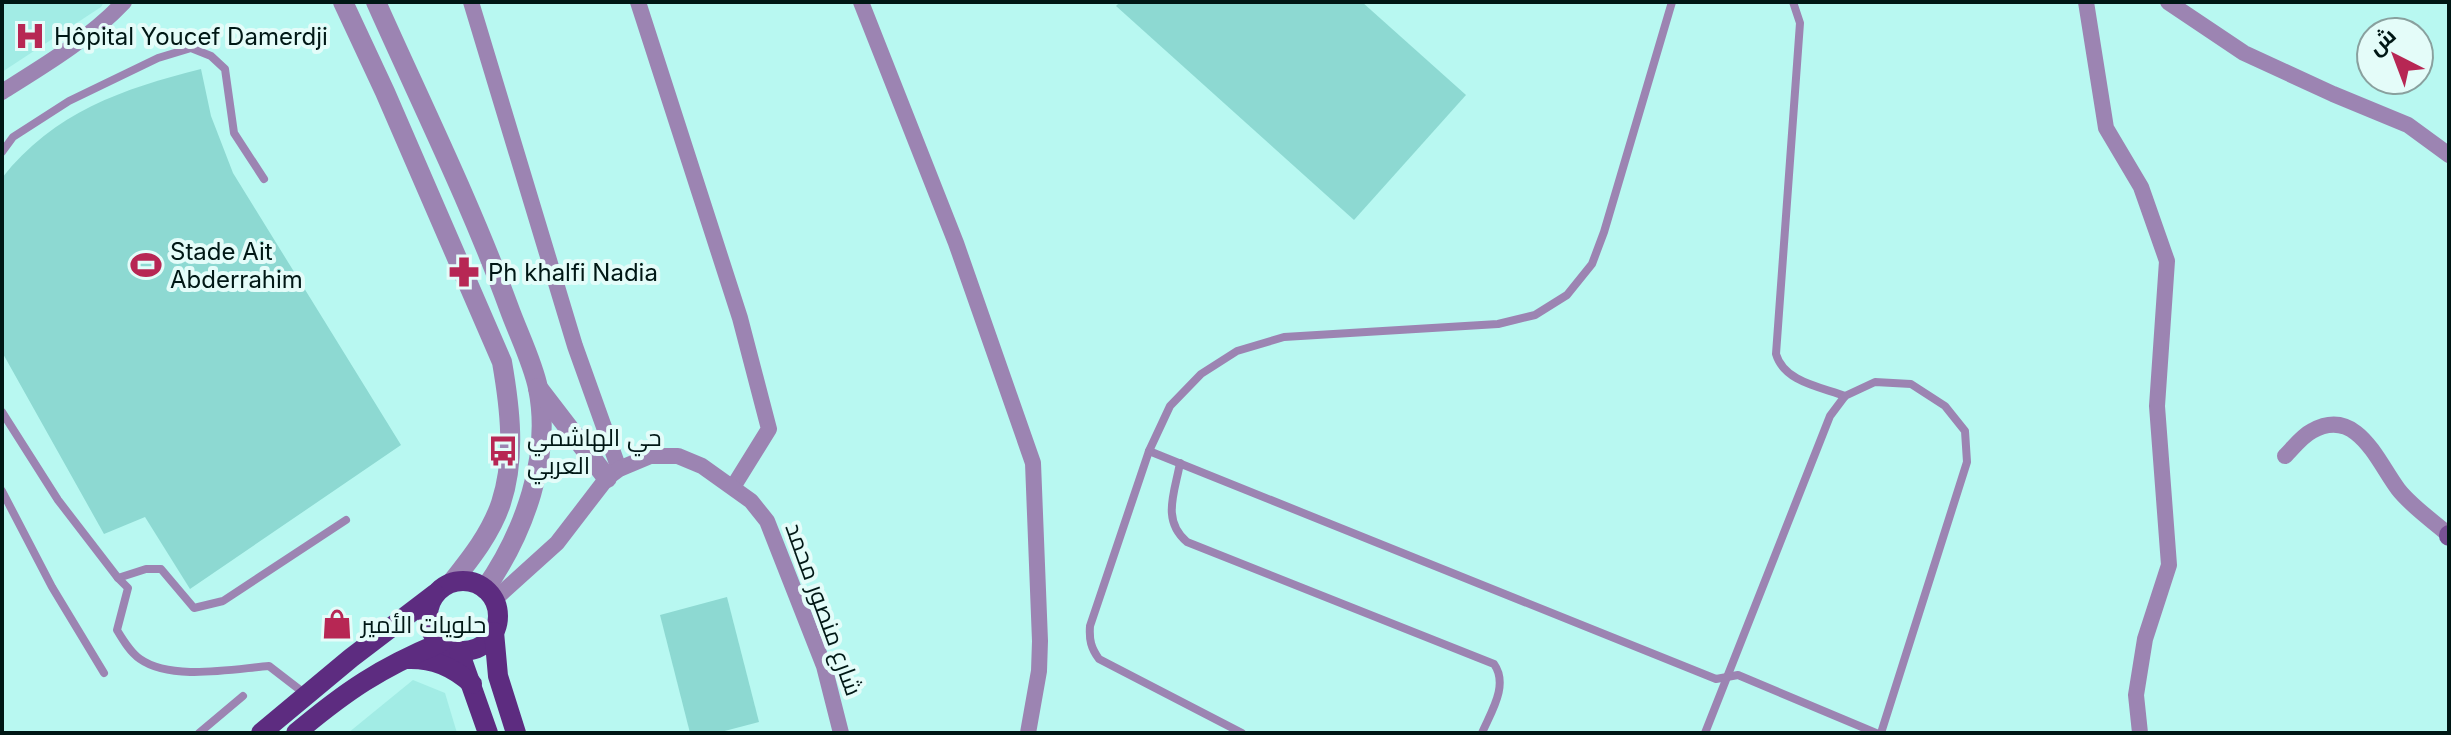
<svg xmlns="http://www.w3.org/2000/svg" width="2451" height="735" viewBox="0 0 2451 735" font-family="Inter,Cairo,sans-serif">
	<style>
		.built { fill: #a2ece5 }
		.green { fill: #8dd9d2 }
		.lines { fill: none; stroke-linecap: round; stroke-linejoin: round }
		.service { stroke: #9c84b2; stroke-width: 8 }
		.minor { stroke: #9c84b2; stroke-width: 16 }
		.tertiary { stroke: #9c84b2; stroke-width: 20 }
		.secondary { stroke: #785296; stroke-width: 20 }
		.primary { stroke: #5d2c80; stroke-width: 20 }
		.labels { text-anchor: middle; dominant-baseline: central; stroke-width: 8; stroke-linejoin: round; paint-order: stroke }
		.poi-label { font-size: 24px; fill: #001715; stroke: #e4fcf9; text-anchor: start }
		.street-label { font-size: 24px; fill: #001715; stroke: #e4fcf9 }
	</style>
	<rect width="100%" height="100%" fill="#b8f8f1"/>
	<g class="built">
		<path d="M 2,2 L 104,2 L 101,7 L 2,72 Z"/>
		<path d="M 413,680 L 445,693 L 457,733 L 348,733 Z"/>
	</g>
	<g class="green">
		<path d="M 1120,2 L 1362,2 L 1466,95 L 1354,220 L 1116,6 Z"/>
		<path d="M 201,69 L 211,116 L 233,173 L 401,445 L 190,589 L 145,517 L 104,534 L 2,352 L 2,178 C 54,112 122,89 201,69 Z"/>
		<path d="M 727,597 L 759,722 L 717,733 L 690,733 L 660,615 Z"/>
	</g>
	<g class="lines">
		<g class="service">
			<path d="M 1793,2 L 1800,23 L 1776,354 C 1784,382 1821,387 1845,396"/>
			<path d="M 2,152 L 13,137 L 69,101 L 158,58 L 191,48 L 211,56 L 225,69 L 234,133 L 264,179"/>
			<path d="M 2,412 L 58,500 L 118,578 L 146,569 L 161,569 L 194,608 L 223,601 L 346,520"/>
			<path d="M 1149,451 L 1716,679 L 1738,675 L 1876,733"/>
			<path d="M 1180,463 C 1175,492 1161,520 1187,542 L 1494,664 C 1509,685 1491,712 1482,733"/>
			<path d="M 2,491 L 52,587 L 104,673"/>
			<path d="M 118,578 L 128,588 L 117,630 C 123,640 130,652 140,659 C 171,681 232,669 269,666 L 304,693"/>
			<path d="M 199,733 L 243,696"/>
			<path d="M 1242,733 L 1099,659 C 1091,648 1089,640 1090,626 L 1149,451 L 1170,406 L 1201,374 L 1237,351 L 1284,337 L 1498,324 L 1535,315 L 1567,295 L 1592,264 L 1604,232 L 1672,2"/>
			<path d="M 1705,733 L 1830,416 L 1845,396 L 1875,382 L 1911,384 L 1945,406 L 1965,431 L 1967,462 L 1881,733"/>
		</g>
		<g class="minor">
			<path d="M 471,2 L 575,346 L 619,469"/>
			<path d="M 638,2 L 740,318 L 769,429 L 733,487"/>
			<path d="M 861,2 L 956,243 L 1033,463 L 1040,641 L 1039,671 L 1028,733"/>
			<path d="M 2086,2 L 2106,128 L 2141,187 L 2167,261 L 2157,406 L 2169,565 L 2145,639 L 2136,695 L 2140,733"/>
			<path d="M 2168,2 L 2244,53 L 2333,94 L 2408,125 L 2449,155"/>
			<path d="M 2,92 C 45,65 89,39 124,2"/>
			<path d="M 2285,456 C 2293,448 2302,436 2312,431 C 2357,406 2377,461 2398,489 C 2411,506 2433,521 2449,535"/>
			<path d="M 494,600 L 557,543 L 607,478 L 619,469 L 650,456 L 678,456 L 702,466 L 751,501 L 767,521 L 824,666 L 841,733"/>
		</g>
		<g class="tertiary">
			<path d="M 343,2 L 385,92 L 502,362 C 510,408 516,457 501,503 C 491,533 471,558 452,582"/>
			<path d="M 376,2 C 421,103 471,204 509,308 C 518,333 533,363 538,388 C 552,457 524,533 485,589"/>
			<path d="M 538,388 L 607,478"/>
		</g>
		<path class="secondary" d="M 2449,535 L 2449,536"/>
		<g class="primary">
			<circle cx="463" cy="616" r="35"/>
			<path d="M 494,632 L 498,676 L 516,733"/>
			<path d="M 459,651 L 488,733"/>
			<path d="M 407,659 C 433,658 453,667 472,684"/>
			<path d="M 261,733 L 351,658 L 435,594"/>
			<path d="M 296,733 C 346,691 380,668 440,643"/>
		</g>
	</g>
	<defs>
		<g id="hospital-bare" transform="scale(2.4)"><path d="M-5-5h3v3.5h4V-5h3V5h-3V1.5h-4V5h-3Z" fill="#b72754" stroke="#e4fcf9" stroke-width="2.5" paint-order="stroke"/></g>
		<g id="stadium-bare" transform="scale(2.4)"><path d="M0-5a6.5 5 0 1 0 0 10a6.5 5 0 1 0 0-10ZM-3.5-1.8h7v3.6h-7Z" fill="#b72754" stroke="#e4fcf9" stroke-width="2.5" paint-order="stroke"/></g>
		<g id="pharmacy-bare" transform="scale(2.4)"><path d="M-2-6h4v4h4v4h-4v4h-4v-4h-4v-4h4Z" fill="#b72754" stroke="#e4fcf9" stroke-width="2.5" paint-order="stroke"/></g>
		<g id="bus-bare" transform="scale(2.4)"><path d="M-5-6H5V4H4V6H2V4H-2V6H-4V4H-5ZM-3.5-4V0h7V-4ZM-3.5 1.2v1.5H-2V1.2ZM2 1.2v1.5H3.5V1.2Z" fill="#b72754" stroke="#e4fcf9" stroke-width="2.5" paint-order="stroke"/></g>
		<g id="shop-bare" transform="scale(2.4)"><path d="M-5-2.5h2.3a2.7 3.5 0 0 1 5.4 0H5L5.5 6h-11ZM-1.5-2.5h3a1.5 2.3 0 0 0-3 0Z" fill="#b72754" stroke="#e4fcf9" stroke-width="2.5" paint-order="stroke"/></g>
	</defs>
	<g fill-rule="evenodd">
		<use href="#hospital-bare" x="30" y="36"/>
		<use href="#stadium-bare" x="146" y="265"/>
		<use href="#pharmacy-bare" x="464" y="272"/>
		<use href="#bus-bare" x="503" y="451"/>
		<use href="#shop-bare" x="337" y="624"/>
	</g>
	<g class="labels">
		<g class="poi-label">
			<text x="54" y="36">Hôpital Youcef Damerdji</text>
			<text x="170" y="251">Stade Ait<tspan x="170" dy="28">Abderrahim</tspan></text>
			<text x="488" y="272">Ph khalfi Nadia</text>
			<text x="527" y="437">حي الهاشمي<tspan x="527" dy="28">العربي</tspan></text>
			<text x="361" y="624">حلويات الأمير</text>
		</g>
		<g class="street-label">
			<text transform="translate(824 609) rotate(70)">شارع منصور محمد</text>
		</g>
	</g>
	<rect width="2451" height="735" fill="none" stroke="#001715" stroke-width="8"/>
	<g transform="translate(2395 56) rotate(318)"><circle r="38" fill="#e4fcf9" stroke="#89a09e" stroke-width="2"/>
	<path d="M0-6L14 30L0 20L-14 30Z" fill="#b72754"/>
	<text y="-12" font-size="22" font-weight="bold" text-anchor="middle" fill="#001715">ش</text>
	</g>
</svg>
